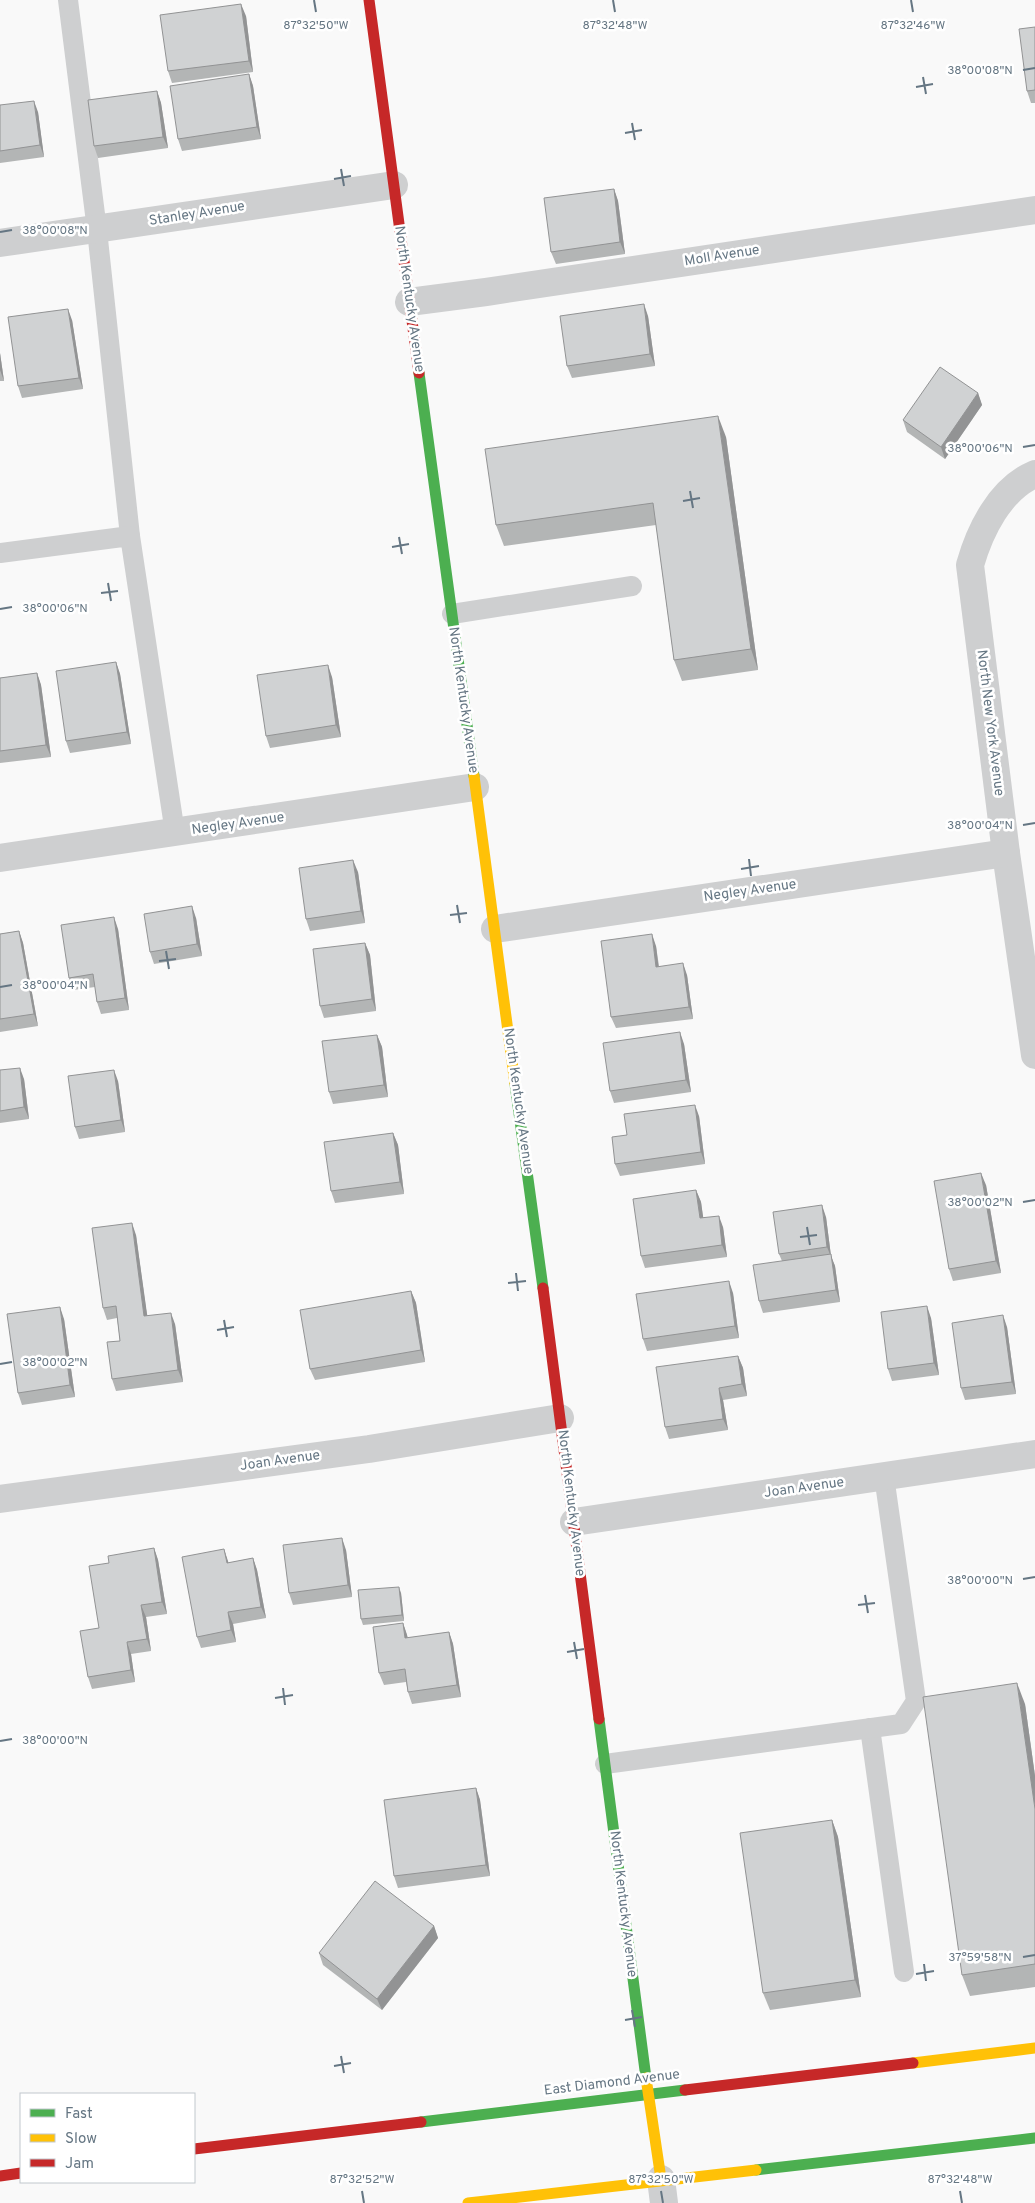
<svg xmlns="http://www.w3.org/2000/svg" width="1035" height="2203" viewBox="0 0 1035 2203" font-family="Overpass,sans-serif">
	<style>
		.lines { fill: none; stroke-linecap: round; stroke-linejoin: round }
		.lane { stroke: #cecfd0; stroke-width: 20 }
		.street { stroke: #cecfd0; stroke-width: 28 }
		.fast { stroke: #4caf50; stroke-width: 11 }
		.slow { stroke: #ffc107; stroke-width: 11 }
		.jam { stroke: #c62828; stroke-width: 11 }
		.wall { fill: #b3b5b5 }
		.shaded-wall { fill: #929394 }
		.building { fill: #d0d2d3; stroke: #929394 }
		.ticks { fill: none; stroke: #657683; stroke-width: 2 }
		.labels { text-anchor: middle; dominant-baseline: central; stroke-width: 5; stroke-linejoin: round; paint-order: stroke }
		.street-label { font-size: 14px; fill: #657683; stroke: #fff }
		.ticks-label { font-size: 12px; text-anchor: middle; fill: #657683; stroke: #fff; stroke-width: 5; stroke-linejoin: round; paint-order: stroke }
	</style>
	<rect width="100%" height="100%" fill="#f9f9f9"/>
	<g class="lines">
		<g class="lane">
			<path d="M 68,0 L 97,230 L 130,536"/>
			<path d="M 0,553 L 130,536 L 175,833"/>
			<path d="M 452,614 L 632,586"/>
			<path d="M 870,1728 L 904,1972"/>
			<path d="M 605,1764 L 901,1724 L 916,1701 L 884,1476"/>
		</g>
		<g class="street">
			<path d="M 0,243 L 394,185"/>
			<path d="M 409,302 L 486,292 L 1035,210"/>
			<path d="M 1035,474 C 1000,489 980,530 970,565 L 1006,853 L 1035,1055"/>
			<path d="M 0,858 L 475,787"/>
			<path d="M 495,929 L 1006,853"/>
			<path d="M 0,1499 L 369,1449 L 560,1418"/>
			<path d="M 574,1522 L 1035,1454"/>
			<path d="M 661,2179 L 664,2203"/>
		</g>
		<g class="fast">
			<path d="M 419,373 L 474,776"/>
			<path d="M 515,1084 L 543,1288"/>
			<path d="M 599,1719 L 646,2078"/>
			<path d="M 421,2122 L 685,2090"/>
			<path d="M 756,2170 L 1035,2138"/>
		</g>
		<g class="slow">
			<path d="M 474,776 L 515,1084"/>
			<path d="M 913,2063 L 1035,2048"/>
			<path d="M 646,2078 L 661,2179"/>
			<path d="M 468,2203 L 756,2170"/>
		</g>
		<g class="jam">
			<path d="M 369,0 L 419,373"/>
			<path d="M 543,1288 L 599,1719"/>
			<path d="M 685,2090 L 913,2063"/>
			<path d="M 194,2149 L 421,2122"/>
			<path d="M 0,2176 L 21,2173"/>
		</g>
	</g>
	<g class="wall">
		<path d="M 246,16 L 253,72 L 172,83 L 168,71 Z"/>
		<path d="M 1035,27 L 1035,103 L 1031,103 L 1027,91 Z"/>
		<path d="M 249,74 L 253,86 L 261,139 L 182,151 L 178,139 Z"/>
		<path d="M 157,91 L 161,103 L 168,148 L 98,158 L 94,146 Z"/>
		<path d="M 0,105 L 38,112 L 44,157 L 0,163 Z"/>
		<path d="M 614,189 L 618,201 L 625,254 L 556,264 L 551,252 Z"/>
		<path d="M 648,316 L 655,366 L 572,378 L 567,366 Z"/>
		<path d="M 72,320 L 83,389 L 22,398 L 18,386 Z"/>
		<path d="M 0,353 L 4,381 L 0,381 Z"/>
		<path d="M 978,393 L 982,405 L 945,459 L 907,432 L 903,420 Z"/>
		<path d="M 726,437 L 758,670 L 682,681 L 674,660 L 656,525 L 504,546 L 496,525 Z"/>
		<path d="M 116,662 L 120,674 L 131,744 L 70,753 L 66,741 Z"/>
		<path d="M 37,673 L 41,685 L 51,757 L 0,763 L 0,678 Z"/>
		<path d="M 332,677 L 341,737 L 270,748 L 266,736 Z"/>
		<path d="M 358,872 L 365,923 L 310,931 L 306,919 Z"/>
		<path d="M 196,918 L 202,956 L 154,964 L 150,952 Z"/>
		<path d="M 118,929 L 129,1010 L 101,1014 L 97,1002 L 95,987 L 73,990 L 69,978 Z"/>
		<path d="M 19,931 L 23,943 L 38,1026 L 0,1032 L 0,934 Z"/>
		<path d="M 365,943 L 370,955 L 376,1011 L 324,1018 L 320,1006 Z"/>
		<path d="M 656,946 L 659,966 L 687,975 L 693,1019 L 616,1028 L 611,1017 Z"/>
		<path d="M 377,1035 L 382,1047 L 388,1097 L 333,1104 L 329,1092 Z"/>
		<path d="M 684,1044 L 691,1092 L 614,1103 L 610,1091 Z"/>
		<path d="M 0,1070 L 24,1079 L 29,1119 L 0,1123 Z"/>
		<path d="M 118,1081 L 125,1132 L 79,1139 L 75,1127 Z"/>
		<path d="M 699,1116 L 705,1164 L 620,1176 L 615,1164 L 627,1135 Z"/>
		<path d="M 393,1133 L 398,1145 L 404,1194 L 335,1203 L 331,1191 Z"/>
		<path d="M 986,1185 L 1001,1273 L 953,1281 L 949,1269 Z"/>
		<path d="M 696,1190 L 701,1202 L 703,1218 L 723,1227 L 727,1257 L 645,1268 L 641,1256 Z"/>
		<path d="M 826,1217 L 831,1256 L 835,1266 L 840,1302 L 763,1313 L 759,1301 L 782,1261 L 779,1254 Z"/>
		<path d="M 136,1235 L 147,1316 L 175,1324 L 183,1382 L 116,1391 L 112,1379 L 120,1341 L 117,1318 L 107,1320 L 103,1308 Z"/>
		<path d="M 411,1291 L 416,1303 L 425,1362 L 315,1380 L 310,1369 Z"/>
		<path d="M 733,1293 L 739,1338 L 647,1351 L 643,1339 Z"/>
		<path d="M 931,1318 L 939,1375 L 892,1381 L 888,1369 Z"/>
		<path d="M 64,1319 L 75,1397 L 22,1405 L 18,1393 Z"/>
		<path d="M 1007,1327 L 1016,1394 L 965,1400 L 961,1388 Z"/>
		<path d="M 738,1356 L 743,1368 L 747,1396 L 723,1400 L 728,1430 L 669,1439 L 665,1427 Z"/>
		<path d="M 154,1548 L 158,1560 L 167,1614 L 146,1617 L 151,1651 L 131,1654 L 135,1682 L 92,1689 L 88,1677 L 99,1628 L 109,1563 Z"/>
		<path d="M 224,1549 L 228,1563 L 253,1558 L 257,1570 L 266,1618 L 233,1624 L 236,1642 L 201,1648 L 197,1637 Z"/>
		<path d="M 346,1550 L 352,1597 L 293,1605 L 289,1593 Z"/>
		<path d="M 401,1593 L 404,1621 L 363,1625 L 361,1619 Z"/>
		<path d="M 403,1623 L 408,1638 L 449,1632 L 453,1644 L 461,1697 L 412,1704 L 408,1692 L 406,1682 L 384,1685 L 379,1673 Z"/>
		<path d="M 1025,1704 L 1035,1776 L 1035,1987 L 970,1996 L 962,1975 Z"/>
		<path d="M 476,1788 L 480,1800 L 490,1876 L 398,1888 L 394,1876 Z"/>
		<path d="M 832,1820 L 838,1837 L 861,1997 L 770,2010 L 763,1993 Z"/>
		<path d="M 434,1926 L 438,1938 L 382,2010 L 323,1965 L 319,1953 Z"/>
	</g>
	<g class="shaded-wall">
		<path d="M 241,4 L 246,16 L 253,72 L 249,61 Z"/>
		<path d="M 249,74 L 253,86 L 261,139 L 257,127 Z"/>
		<path d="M 157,91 L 161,103 L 168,148 L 163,137 Z"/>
		<path d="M 34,101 L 38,112 L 44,157 L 40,145 Z"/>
		<path d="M 614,189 L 618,201 L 625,254 L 620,242 Z"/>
		<path d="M 644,304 L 648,316 L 655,366 L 650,354 Z"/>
		<path d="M 68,309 L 72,320 L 83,389 L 79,378 Z"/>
		<path d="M 0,353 L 4,381 L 0,370 Z"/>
		<path d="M 978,393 L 982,405 L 945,459 L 941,447 Z"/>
		<path d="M 718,416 L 726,437 L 758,670 L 751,649 Z"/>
		<path d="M 116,662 L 120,674 L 131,744 L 127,732 Z"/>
		<path d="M 328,665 L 332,677 L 341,737 L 336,725 Z"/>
		<path d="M 37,673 L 41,685 L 51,757 L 46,745 Z"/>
		<path d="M 353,860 L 358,872 L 365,923 L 361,911 Z"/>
		<path d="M 192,906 L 196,918 L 202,956 L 197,944 Z"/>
		<path d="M 114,917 L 118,929 L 129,1010 L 125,998 Z"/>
		<path d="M 19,931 L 23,943 L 38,1026 L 34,1014 Z"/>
		<path d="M 652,934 L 656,946 L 660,979 L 656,967 Z"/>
		<path d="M 365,943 L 370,955 L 376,1011 L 372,999 Z"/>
		<path d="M 683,963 L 687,975 L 693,1019 L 689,1007 Z"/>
		<path d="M 680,1032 L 684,1044 L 691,1092 L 686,1080 Z"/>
		<path d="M 377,1035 L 382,1047 L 388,1097 L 384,1085 Z"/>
		<path d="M 20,1068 L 24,1079 L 29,1119 L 24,1107 Z"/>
		<path d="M 114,1070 L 118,1081 L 125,1132 L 121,1120 Z"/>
		<path d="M 695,1105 L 699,1116 L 705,1164 L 701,1152 Z"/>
		<path d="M 393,1133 L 398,1145 L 404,1194 L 400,1182 Z"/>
		<path d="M 981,1173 L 986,1185 L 1001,1273 L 996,1261 Z"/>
		<path d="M 696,1190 L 701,1202 L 705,1230 L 700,1218 Z"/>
		<path d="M 822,1205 L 826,1217 L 831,1256 L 835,1266 L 840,1302 L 836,1290 L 831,1257 L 827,1247 Z"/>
		<path d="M 719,1216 L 723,1227 L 727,1257 L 722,1245 Z"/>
		<path d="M 132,1223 L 136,1235 L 149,1328 L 144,1316 Z"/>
		<path d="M 729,1281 L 733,1293 L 739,1338 L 735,1326 Z"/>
		<path d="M 411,1291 L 416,1303 L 425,1362 L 421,1350 Z"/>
		<path d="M 927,1306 L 931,1318 L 939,1375 L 934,1363 Z"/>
		<path d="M 60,1307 L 64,1319 L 75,1397 L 70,1385 Z"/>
		<path d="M 171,1313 L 175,1324 L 183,1382 L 178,1370 Z"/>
		<path d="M 1003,1315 L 1007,1327 L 1016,1394 L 1012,1382 Z"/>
		<path d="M 738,1356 L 743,1368 L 747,1396 L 742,1384 Z"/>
		<path d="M 719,1388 L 723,1400 L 728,1430 L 723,1419 Z"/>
		<path d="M 342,1538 L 346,1550 L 352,1597 L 348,1585 Z"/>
		<path d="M 154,1548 L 158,1560 L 167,1614 L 162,1602 Z"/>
		<path d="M 224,1549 L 228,1561 L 231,1575 L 227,1563 Z"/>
		<path d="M 253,1558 L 257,1570 L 266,1618 L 261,1607 Z"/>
		<path d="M 399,1587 L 401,1593 L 404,1621 L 402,1615 Z"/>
		<path d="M 141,1605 L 146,1617 L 151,1651 L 147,1639 Z"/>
		<path d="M 228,1612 L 233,1624 L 236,1642 L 231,1630 Z"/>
		<path d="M 403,1623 L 407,1635 L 409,1650 L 405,1638 Z"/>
		<path d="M 449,1632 L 453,1644 L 461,1697 L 457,1685 Z"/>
		<path d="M 127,1642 L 131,1654 L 135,1682 L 131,1670 Z"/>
		<path d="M 1017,1683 L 1025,1704 L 1035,1776 L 1035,1809 Z"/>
		<path d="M 476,1788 L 480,1800 L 490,1876 L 486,1865 Z"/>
		<path d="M 832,1820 L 838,1837 L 861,1997 L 855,1980 Z"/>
		<path d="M 434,1926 L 438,1938 L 382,2010 L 377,1999 Z"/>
	</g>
	<g class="building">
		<path d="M 241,4 L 249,61 L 168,71 L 160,15 Z"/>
		<path d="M 1035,27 L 1035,90 L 1027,91 L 1019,29 Z"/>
		<path d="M 249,74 L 257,127 L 178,139 L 170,86 Z"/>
		<path d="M 157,91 L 163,137 L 94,146 L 88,100 Z"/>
		<path d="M 34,101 L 40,145 L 0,151 L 0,105 Z"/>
		<path d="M 614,189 L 620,242 L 551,252 L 544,198 Z"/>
		<path d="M 644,304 L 650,354 L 567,366 L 560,316 Z"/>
		<path d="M 68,309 L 79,378 L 18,386 L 8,317 Z"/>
		<path d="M 940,367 L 978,393 L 941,447 L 903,420 Z"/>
		<path d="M 718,416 L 751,649 L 674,660 L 653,503 L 496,525 L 485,449 Z"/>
		<path d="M 116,662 L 127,732 L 66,741 L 56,671 Z"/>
		<path d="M 328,665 L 336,725 L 266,736 L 257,675 Z"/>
		<path d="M 37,673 L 46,745 L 0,751 L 0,678 Z"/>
		<path d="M 353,860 L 361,911 L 306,919 L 299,868 Z"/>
		<path d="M 192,906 L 197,944 L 150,952 L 144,914 Z"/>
		<path d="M 114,917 L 125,998 L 97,1002 L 93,974 L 69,978 L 61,925 Z"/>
		<path d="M 19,931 L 34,1014 L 0,1019 L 0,934 Z"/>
		<path d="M 652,934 L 656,967 L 683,963 L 689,1007 L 611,1017 L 601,941 Z"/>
		<path d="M 365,943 L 372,999 L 320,1006 L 313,949 Z"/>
		<path d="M 680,1032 L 686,1080 L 610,1091 L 603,1043 Z"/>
		<path d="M 377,1035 L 384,1085 L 329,1092 L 322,1041 Z"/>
		<path d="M 20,1068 L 24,1107 L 0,1111 L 0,1070 Z"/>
		<path d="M 114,1070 L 121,1120 L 75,1127 L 68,1076 Z"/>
		<path d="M 695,1105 L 701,1152 L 615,1164 L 612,1137 L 627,1135 L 624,1114 Z"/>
		<path d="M 393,1133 L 400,1182 L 331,1191 L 324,1142 Z"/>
		<path d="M 981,1173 L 996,1261 L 949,1269 L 934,1181 Z"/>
		<path d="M 696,1190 L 700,1218 L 719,1216 L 722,1245 L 641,1256 L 633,1199 Z"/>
		<path d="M 822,1205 L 827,1247 L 779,1254 L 773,1212 Z"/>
		<path d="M 132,1223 L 144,1316 L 171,1313 L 178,1370 L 112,1379 L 107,1342 L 120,1341 L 116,1306 L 103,1308 L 92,1228 Z"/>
		<path d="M 831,1254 L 836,1290 L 759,1301 L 753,1265 Z"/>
		<path d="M 729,1281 L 735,1326 L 643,1339 L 636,1294 Z"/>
		<path d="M 411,1291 L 421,1350 L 310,1369 L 300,1310 Z"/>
		<path d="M 927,1306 L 934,1363 L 888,1369 L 881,1312 Z"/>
		<path d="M 60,1307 L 70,1385 L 18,1393 L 7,1314 Z"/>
		<path d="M 1003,1315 L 1012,1382 L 961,1388 L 952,1323 Z"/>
		<path d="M 738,1356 L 742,1384 L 719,1388 L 723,1419 L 665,1427 L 656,1367 Z"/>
		<path d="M 342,1538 L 348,1585 L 289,1593 L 283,1545 Z"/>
		<path d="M 154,1548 L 162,1602 L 141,1605 L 147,1639 L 127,1642 L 131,1670 L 88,1677 L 80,1631 L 99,1628 L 89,1566 L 109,1563 L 108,1556 Z"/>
		<path d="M 224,1549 L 227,1563 L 253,1558 L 261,1607 L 228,1612 L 231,1630 L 197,1637 L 182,1557 Z"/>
		<path d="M 399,1587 L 402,1615 L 361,1619 L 358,1590 Z"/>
		<path d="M 403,1623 L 405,1638 L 449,1632 L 457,1685 L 408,1692 L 405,1669 L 379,1673 L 373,1627 Z"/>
		<path d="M 1017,1683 L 1035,1809 L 1035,1964 L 962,1975 L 923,1697 Z"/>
		<path d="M 476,1788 L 486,1865 L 394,1876 L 384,1800 Z"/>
		<path d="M 832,1820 L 855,1980 L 763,1993 L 740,1833 Z"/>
		<path d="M 375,1881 L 434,1926 L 377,1999 L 319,1953 Z"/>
	</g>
	<path class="ticks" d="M 314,0 L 316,12M 613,0 L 615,12M 911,0 L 913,12M 1023,70 L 1035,68M 923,77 L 926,94M 916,87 L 933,84M 632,123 L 635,140M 625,133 L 642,130M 341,169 L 344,186M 334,179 L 351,176M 0,232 L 12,230M 1023,447 L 1035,445M 690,491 L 693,508M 683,501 L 700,498M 399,537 L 402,554M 392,547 L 409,544M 108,583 L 111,601M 101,593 L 118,591M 0,609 L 12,607M 1023,825 L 1035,823M 749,859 L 751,876M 741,869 L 759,866M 457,905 L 460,923M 450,915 L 467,913M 166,951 L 169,969M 159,961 L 176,959M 0,987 L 12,985M 1023,1202 L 1035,1200M 807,1227 L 810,1245M 800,1237 L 817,1235M 516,1273 L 518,1291M 508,1283 L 526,1281M 224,1320 L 227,1337M 217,1330 L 234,1327M 0,1364 L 12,1362M 1023,1579 L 1035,1577M 865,1595 L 868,1613M 858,1605 L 875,1603M 574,1642 L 577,1659M 567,1652 L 584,1649M 283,1688 L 285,1705M 275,1698 L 293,1695M 0,1741 L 12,1739M 1023,1957 L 1035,1955M 924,1964 L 926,1981M 916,1974 L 934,1971M 632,2010 L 635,2027M 625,2020 L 642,2017M 341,2056 L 344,2073M 334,2066 L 351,2063M 362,2191 L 364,2203M 661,2191 L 663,2203M 960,2191 L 962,2203"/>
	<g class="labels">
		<g class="street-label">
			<text transform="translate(197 214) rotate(-9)">Stanley Avenue</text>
			<text transform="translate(722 256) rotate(-9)">Moll Avenue</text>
			<text transform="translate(409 299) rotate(82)">North Kentucky Avenue</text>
			<text transform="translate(463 700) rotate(82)">North Kentucky Avenue</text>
			<text transform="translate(990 723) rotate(83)">North New York Avenue</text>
			<text transform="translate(238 824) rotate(-8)">Negley Avenue</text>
			<text transform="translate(750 891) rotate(-8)">Negley Avenue</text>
			<text transform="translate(518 1101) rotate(82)">North Kentucky Avenue</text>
			<text transform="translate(280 1461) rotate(-8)">Joan Avenue</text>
			<text transform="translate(804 1488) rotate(-8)">Joan Avenue</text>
			<text transform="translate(571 1503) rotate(83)">North Kentucky Avenue</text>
			<text transform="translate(623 1904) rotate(83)">North Kentucky Avenue</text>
			<text transform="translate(612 2083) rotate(-7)">East Diamond Avenue</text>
		</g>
	</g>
	<g class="ticks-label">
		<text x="316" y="29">87°32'50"W</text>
		<text x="615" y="29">87°32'48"W</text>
		<text x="913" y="29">87°32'46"W</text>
		<text x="980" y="74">38°00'08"N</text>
		<text x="55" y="234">38°00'08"N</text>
		<text x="980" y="452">38°00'06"N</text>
		<text x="55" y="612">38°00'06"N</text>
		<text x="980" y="829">38°00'04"N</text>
		<text x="55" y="989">38°00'04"N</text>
		<text x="980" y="1206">38°00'02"N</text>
		<text x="55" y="1366">38°00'02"N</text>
		<text x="980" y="1584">38°00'00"N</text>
		<text x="55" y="1744">38°00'00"N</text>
		<text x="980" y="1961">37°59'58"N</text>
		<text x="362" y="2183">87°32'52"W</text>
		<text x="661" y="2183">87°32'50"W</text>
		<text x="960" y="2183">87°32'48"W</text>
	</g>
	<rect x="20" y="2093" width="175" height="90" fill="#ffffff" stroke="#c1c8cd"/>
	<rect x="30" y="2109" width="25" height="8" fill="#4caf50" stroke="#c1c8cd"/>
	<text x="65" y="2118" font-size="15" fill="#657683">Fast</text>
	<rect x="30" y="2134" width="25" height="8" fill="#ffc107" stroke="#c1c8cd"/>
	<text x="65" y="2143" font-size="15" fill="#657683">Slow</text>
	<rect x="30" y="2159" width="25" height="8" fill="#c62828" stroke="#c1c8cd"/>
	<text x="65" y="2168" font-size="15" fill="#657683">Jam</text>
</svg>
